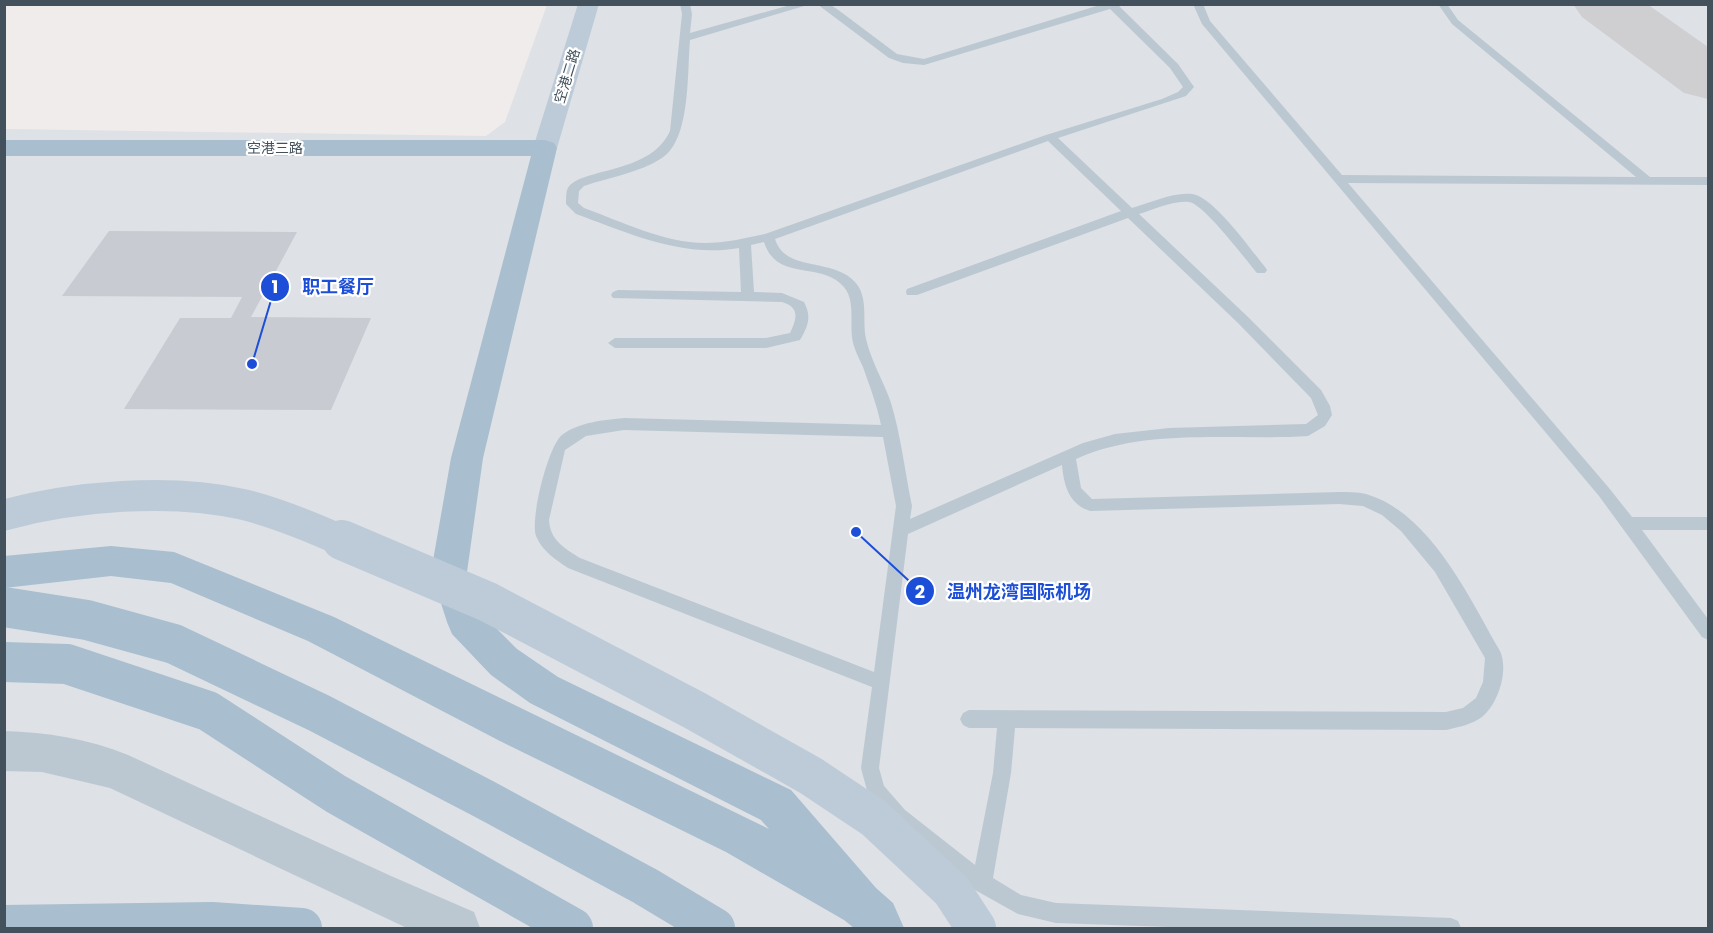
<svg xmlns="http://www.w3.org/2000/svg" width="1713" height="933" viewBox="0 0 1713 933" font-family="Poppins,'Noto Sans SC',sans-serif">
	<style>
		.airport { fill: #dee1e5 }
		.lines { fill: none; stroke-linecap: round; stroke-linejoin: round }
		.taxiway { fill: #cfcfd2; fill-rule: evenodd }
		.building { fill: #c8ccd2 }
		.service { fill: #bbc8d1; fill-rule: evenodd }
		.tertiary { fill: #bbc8d1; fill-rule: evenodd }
		.secondary { fill: #bdcbd8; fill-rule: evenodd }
		.primary { fill: #a9becf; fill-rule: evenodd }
		.secondary-bridge-far1 { stroke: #bdcbd8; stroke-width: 31 }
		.secondary-bridge { stroke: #bdcbd8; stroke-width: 40 }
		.primary-bridge { stroke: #a9becf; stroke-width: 40 }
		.labels { text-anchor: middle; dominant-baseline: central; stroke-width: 4.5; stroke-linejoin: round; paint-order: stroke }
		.far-street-label { font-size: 14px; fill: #43515c; stroke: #fff }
		.leader { fill: none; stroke: #1d4ed8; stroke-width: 2 }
		.callout-dot { fill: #1d4ed8; stroke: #fff; stroke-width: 2 }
		.mark-label { font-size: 18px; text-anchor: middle; font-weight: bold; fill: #fff }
		.callout-label { font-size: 18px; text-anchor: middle; font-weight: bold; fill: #1d4ed8; stroke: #fff; stroke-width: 4.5; stroke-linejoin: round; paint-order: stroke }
	</style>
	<rect width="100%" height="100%" fill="#f0ecec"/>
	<path class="airport" d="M 547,5 L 1708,5 L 1708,928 L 5,928 L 5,129 L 486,136 L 505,122 Z"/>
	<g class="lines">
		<path class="taxiway" d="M 1573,4 L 1647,4 L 1708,47 L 1708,99 L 1684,93 L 1582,17 Z"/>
	</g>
	<path class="building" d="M 109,231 L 297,232 L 251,317 L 371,318 L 331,410 L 124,409 L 180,318 L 231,318 L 242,297 L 62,296 Z"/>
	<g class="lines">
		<g class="service">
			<path d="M 680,4 L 690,4 L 692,14 L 690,33 L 794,4 L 811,4 L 690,40 C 687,72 691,139 662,158 C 639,173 610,177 584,186 L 579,191 L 578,203 L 584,208 C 623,222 664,243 705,243 C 726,243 745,238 765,234 L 1046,135 L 1162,99 L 1178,92 L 1183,87 L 1170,68 L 1110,9 L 924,65 L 903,63 L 889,58 L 817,4 L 829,4 L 837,9 L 897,54 L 924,59 L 1103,4 L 1117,4 L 1178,64 L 1194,87 L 1186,96 L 1058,138 L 1132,208 C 1150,203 1173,192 1192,194 C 1213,196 1251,250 1265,267 L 1267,270 L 1265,273 L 1257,273 C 1245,259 1204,204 1189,202 C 1173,200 1153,210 1139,214 L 1248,317 L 1321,390 L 1330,406 L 1332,415 L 1325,426 L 1308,436 C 1232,441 1147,427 1076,459 L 1081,488 L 1092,499 L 1339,492 C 1348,492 1357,492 1366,494 C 1431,513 1469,598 1500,651 C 1509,671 1498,704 1482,717 C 1471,725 1458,727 1446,730 L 1015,728 L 1011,773 L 993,878 L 1021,895 L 1056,903 L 1451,918 L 1458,921 L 1461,928 L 1197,928 L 1056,923 L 1018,914 L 975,890 L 891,824 L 869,798 L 861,768 L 872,687 L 568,568 C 555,559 542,551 536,536 C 530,519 548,446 562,435 C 579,422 604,420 624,418 L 881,425 C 877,405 870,387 863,367 C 859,358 853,347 852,337 C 850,321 855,300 844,287 C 821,260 777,283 764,242 L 751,245 L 754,292 L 782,293 L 804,302 C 812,317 808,326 800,340 L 766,348 L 615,348 L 608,343 L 615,338 L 766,338 L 790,333 C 797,319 800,307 782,302 L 613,298 L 611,295 L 613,292 L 618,290 L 741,292 L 739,248 C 681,258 629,233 576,214 L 566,204 C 566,200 566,194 567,190 C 576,167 650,176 670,131 L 682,14 ZM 1048,141 L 1121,211 L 907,289 L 906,292 L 907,295 L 917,295 L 1128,218 L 1238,323 L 1311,398 L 1318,415 L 1306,424 L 1169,428 L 1115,434 L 1083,443 L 910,519 L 912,506 C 905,472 901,436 891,403 C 884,382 871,361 866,339 C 862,321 869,297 855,282 C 832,257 786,273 775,239 ZM 624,430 L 883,437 L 896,506 L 874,672 L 580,558 C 564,548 550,540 549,520 L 565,450 L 586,436 ZM 1062,465 C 1064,486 1069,504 1090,511 L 1339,504 L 1363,506 L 1382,515 L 1401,531 L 1435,572 L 1485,658 L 1483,682 L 1476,698 L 1463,708 L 1446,712 L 969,710 L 963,713 L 960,719 L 963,725 L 969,728 L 997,728 L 993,773 L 975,865 L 905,810 L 884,786 L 879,768 L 908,534 Z"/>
			<path d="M 1193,4 L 1203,4 L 1210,21 L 1342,175 L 1636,177 L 1452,24 L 1438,4 L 1447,4 L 1458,20 L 1650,177 L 1708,177 L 1708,185 L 1348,183 L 1609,488 L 1632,517 L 1708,517 L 1708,530 L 1642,530 L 1708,619 L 1708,640 L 1702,637 L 1599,496 L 1202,24 Z"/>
		</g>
		<path class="tertiary" d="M 4,731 C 46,732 90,739 128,755 L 391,876 L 474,912 L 480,928 L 407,928 L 110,788 L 42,772 L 4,771 Z"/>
		<path class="secondary" d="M 578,4 L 599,4 L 557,148 L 554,153 L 545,156 L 536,153 L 533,148 Z"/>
		<path class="primary" d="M 4,140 L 545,140 L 554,143 L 557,148 L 483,458 L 467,572 L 480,612 L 517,649 L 558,677 L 791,790 L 876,888 L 893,903 L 904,928 L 854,928 L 844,920 L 726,852 L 498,740 L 308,641 L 171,583 L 111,576 L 4,588 L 4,556 L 111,546 L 174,552 L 334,617 L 769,829 L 761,820 L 530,703 L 491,675 L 452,634 L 447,622 L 431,572 L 451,458 L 531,156 L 4,156 Z"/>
		<path class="secondary-bridge-far1" d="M 4,515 C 74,496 170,488 241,504 C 272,511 316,529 345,542"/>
		<path class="secondary-bridge" d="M 342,540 L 488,602 L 694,710 L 811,776 L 874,818 L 952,891 L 976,928"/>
		<g class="primary-bridge">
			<path d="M 4,607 L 87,620 L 174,644 L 319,713 L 484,799 L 645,886 L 715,928"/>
			<path d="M 4,662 L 67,664 L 208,711 L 336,794 L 573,928"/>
			<path d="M 4,925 L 212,922 L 302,928"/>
		</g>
	</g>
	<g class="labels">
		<g class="far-street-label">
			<text transform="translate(567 76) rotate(-73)">空港二路</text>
			<text x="275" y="148">空港三路</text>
		</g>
	</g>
	<path class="leader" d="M252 364L275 287M856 532L920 591"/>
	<g class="callout-dot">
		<circle cx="252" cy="364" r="6"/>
		<circle cx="856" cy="532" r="6"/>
		<circle cx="275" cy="287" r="15"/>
		<circle cx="920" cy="591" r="15"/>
	</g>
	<g class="mark-label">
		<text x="275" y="293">1</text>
		<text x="920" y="598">2</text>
	</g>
	<g class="callout-label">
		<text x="338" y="293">职工餐厅</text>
		<text x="1019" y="598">温州龙湾国际机场</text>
	</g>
	<rect width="1713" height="933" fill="none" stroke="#43515c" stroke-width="12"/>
</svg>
